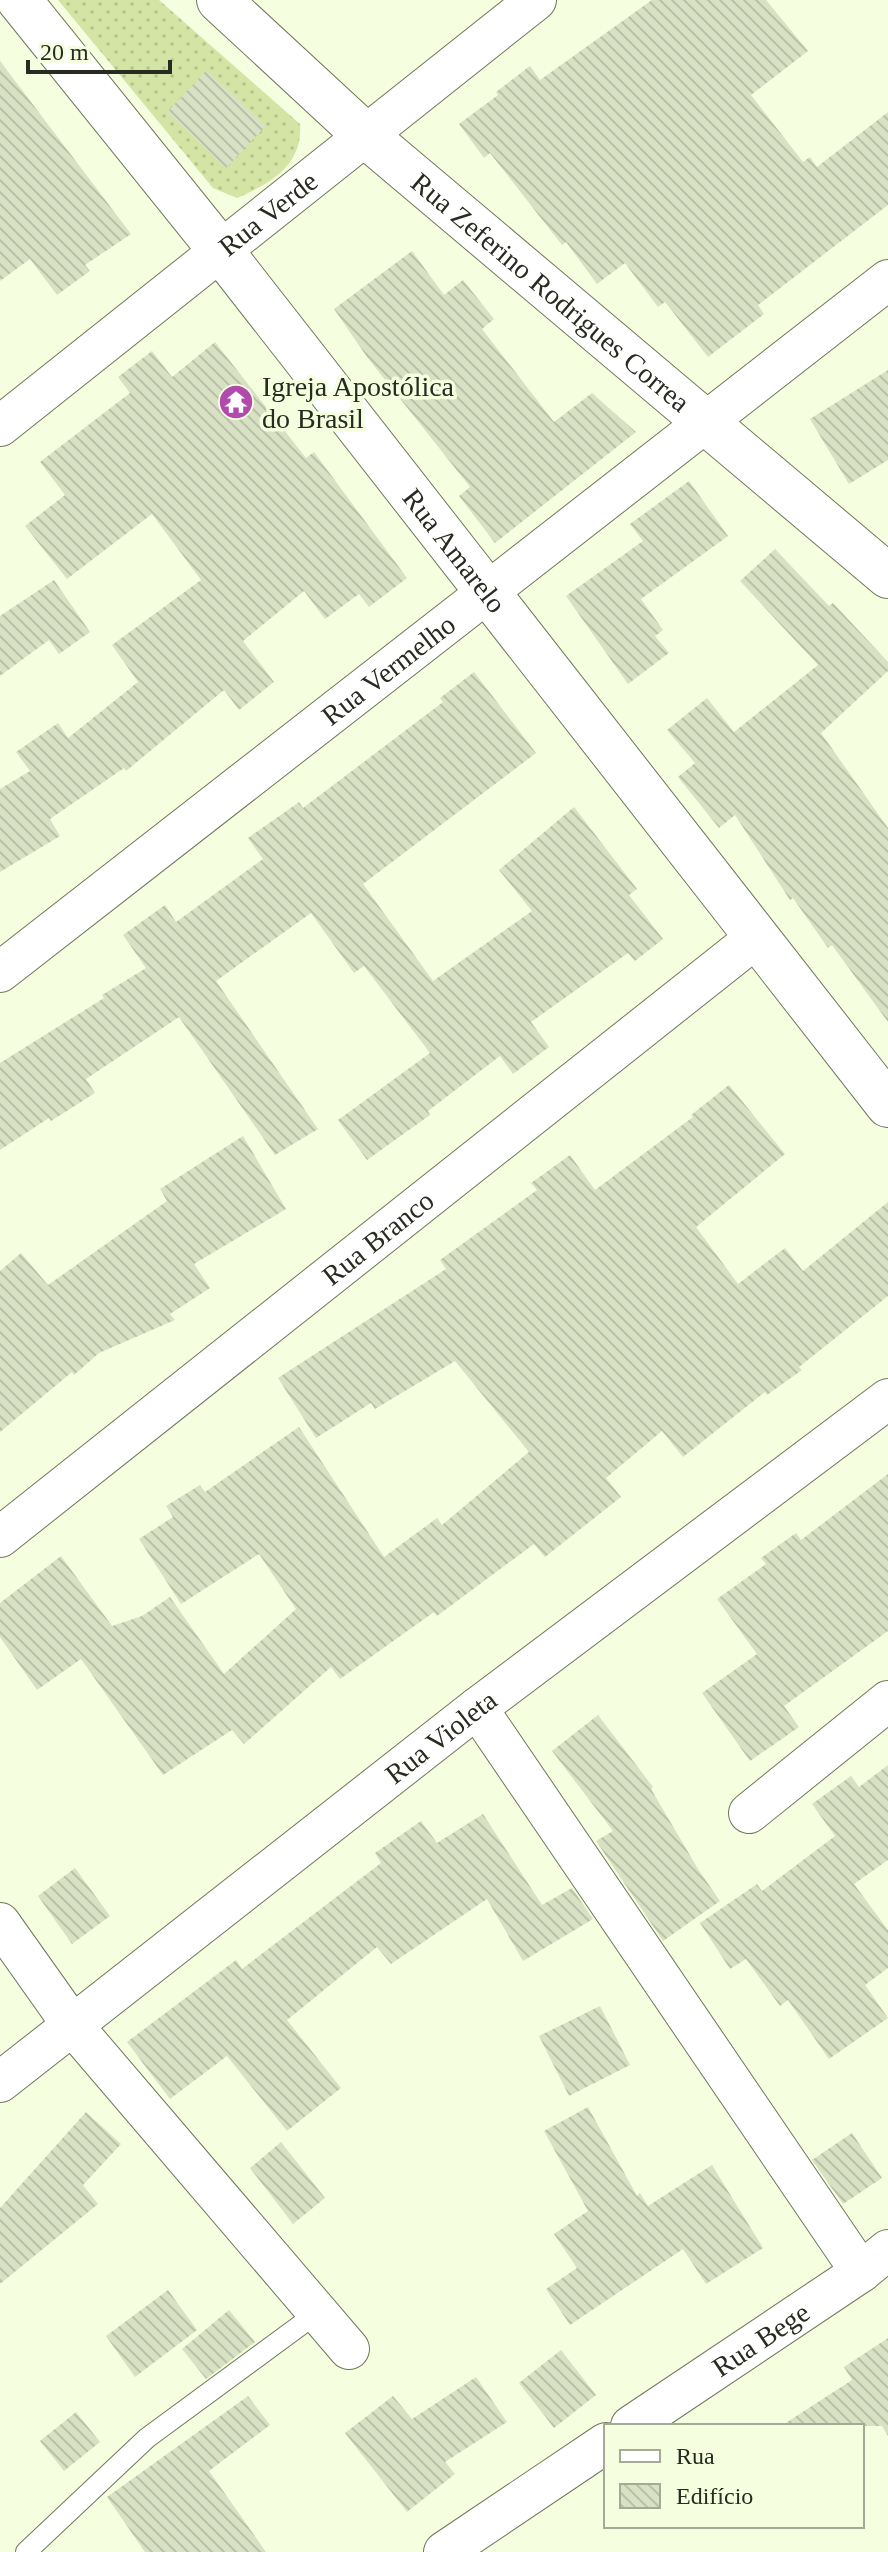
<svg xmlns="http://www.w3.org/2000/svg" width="888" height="2552" viewBox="0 0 888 2552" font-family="Georgia,serif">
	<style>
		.grass { fill: url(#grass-dots) }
		.building { fill: url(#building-back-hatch) }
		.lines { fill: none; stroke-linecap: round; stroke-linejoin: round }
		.service-casing { stroke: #70775d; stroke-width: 22 }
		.minor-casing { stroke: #70775d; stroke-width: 42 }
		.tertiary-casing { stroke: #70775d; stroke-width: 46 }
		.service { stroke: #fff; stroke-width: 20 }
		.minor { stroke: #fff; stroke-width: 40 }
		.tertiary { stroke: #fff; stroke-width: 44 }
		.labels { text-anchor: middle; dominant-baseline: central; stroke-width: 7; stroke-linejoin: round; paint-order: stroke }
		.street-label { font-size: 28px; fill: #282b20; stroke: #f6fee0 }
		.poi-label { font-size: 28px; fill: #282b20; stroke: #f6fee0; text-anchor: start }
	</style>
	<defs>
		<pattern id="grass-dots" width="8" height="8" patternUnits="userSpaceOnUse" patternTransform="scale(2)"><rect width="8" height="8" fill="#d4e4a4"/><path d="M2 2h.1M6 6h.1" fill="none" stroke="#b6c48d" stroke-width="1.8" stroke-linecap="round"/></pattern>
		<pattern id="building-back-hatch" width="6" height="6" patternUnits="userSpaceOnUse" patternTransform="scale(2)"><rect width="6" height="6" fill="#d9e1c4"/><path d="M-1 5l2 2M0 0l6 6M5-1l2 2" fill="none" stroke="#bac1a8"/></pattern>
	</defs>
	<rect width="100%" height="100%" fill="#f6fee0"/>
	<path class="grass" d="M 58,0 L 159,0 L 300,124 C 303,165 271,183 237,198 L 213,188 Z"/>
	<g class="building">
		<path d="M 652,0 L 766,0 L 808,51 L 751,95 L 803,162 L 810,157 L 817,167 L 888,112 L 888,205 L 758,305 L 764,314 L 708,357 L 665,302 L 658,307 L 625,263 L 597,284 L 566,242 L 562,245 L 490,153 L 484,158 L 459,124 L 498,95 L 496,92 L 530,66 L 540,80 Z"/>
		<path d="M 0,61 L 131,234 L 85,265 L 90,271 L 57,295 L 30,259 L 0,281 Z"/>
		<path d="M 207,70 L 266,126 L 226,168 L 167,112 Z"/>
		<path d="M 412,251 L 444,295 L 463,280 L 494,319 L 482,329 L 554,422 L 592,393 L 636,432 L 495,543 L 459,496 L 470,487 L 367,357 L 334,309 Z"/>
		<path d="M 215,342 L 306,458 L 314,452 L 407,578 L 369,607 L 359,594 L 325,619 L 304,591 L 243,641 L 274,682 L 239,710 L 224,690 L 126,771 L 124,768 L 50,819 L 60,836 L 0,872 L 0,789 L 30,771 L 16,752 L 58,723 L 68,738 L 138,682 L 112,645 L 201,580 L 152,514 L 67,579 L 25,526 L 65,495 L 40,462 L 130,393 L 118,377 L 152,351 L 172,377 Z"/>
		<path d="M 888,370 L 888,460 L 849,484 L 810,419 Z"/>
		<path d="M 689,481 L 728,536 L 641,599 L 663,630 L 655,636 L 669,653 L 628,684 L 566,596 L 643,541 L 630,524 Z"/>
		<path d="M 775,549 L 829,606 L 833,603 L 888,662 L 888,671 L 821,733 L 888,828 L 888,1022 L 832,945 L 828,948 L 793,898 L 790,900 L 735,815 L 719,828 L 678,777 L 695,763 L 667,730 L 707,698 L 734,732 L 818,665 L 740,581 Z"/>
		<path d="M 54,580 L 90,632 L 59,654 L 49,640 L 0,676 L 0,616 Z"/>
		<path d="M 474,672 L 536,753 L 363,884 L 433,981 L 532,911 L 499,870 L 574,807 L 637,889 L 629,895 L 663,939 L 635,961 L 628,953 L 531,1022 L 549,1047 L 513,1074 L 500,1056 L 428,1111 L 430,1115 L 367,1160 L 338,1120 L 430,1053 L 364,966 L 354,973 L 311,913 L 216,981 L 318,1129 L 275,1155 L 179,1017 L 86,1079 L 95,1093 L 51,1121 L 49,1118 L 0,1150 L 0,1063 L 104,998 L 102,995 L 146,968 L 123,935 L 165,905 L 176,922 L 263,859 L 248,838 L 299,802 L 303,808 L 443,702 L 440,698 Z"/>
		<path d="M 729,1085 L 785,1154 L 696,1227 L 738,1284 L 785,1248 L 803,1271 L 888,1202 L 888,1296 L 799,1367 L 802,1370 L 767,1395 L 765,1392 L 683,1457 L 662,1431 L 606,1478 L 621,1497 L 545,1557 L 534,1544 L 437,1616 L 434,1612 L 340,1679 L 331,1667 L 244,1744 L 232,1730 L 163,1775 L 81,1659 L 37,1690 L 0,1637 L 0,1603 L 61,1556 L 112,1626 L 142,1616 L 170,1597 L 224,1674 L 296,1609 L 259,1554 L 181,1604 L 139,1539 L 173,1517 L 166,1506 L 200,1485 L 205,1492 L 299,1427 L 384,1557 L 437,1518 L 442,1525 L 529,1452 L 455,1361 L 375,1409 L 371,1403 L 316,1438 L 278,1378 L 446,1269 L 440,1260 L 537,1190 L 531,1183 L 570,1155 L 595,1190 L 693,1117 L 691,1115 Z"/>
		<path d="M 243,1136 L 286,1209 L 194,1264 L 210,1288 L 170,1314 L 175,1320 L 99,1353 L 74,1375 L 72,1372 L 0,1432 L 0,1271 L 21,1253 L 48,1285 L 167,1201 L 160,1189 Z"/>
		<path d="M 888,1474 L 888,1631 L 784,1706 L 799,1727 L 750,1761 L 702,1693 L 757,1654 L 717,1599 L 766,1564 L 761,1558 L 796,1533 L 801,1540 Z"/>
		<path d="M 598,1715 L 653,1787 L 651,1789 L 698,1869 L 720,1901 L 663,1941 L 596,1841 L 613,1831 L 552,1751 Z"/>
		<path d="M 888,1765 L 888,1860 L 854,1884 L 888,1930 L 888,1968 L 865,1985 L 888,2018 L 829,2059 L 788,2000 L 780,2006 L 746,1959 L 730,1969 L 700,1923 L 757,1884 L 762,1891 L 835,1836 L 812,1804 L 851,1776 L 859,1787 Z"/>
		<path d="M 483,1814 L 542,1905 L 572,1888 L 593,1919 L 523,1961 L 487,1899 L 391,1964 L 377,1947 L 287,2020 L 341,2088 L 287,2131 L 227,2056 L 170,2099 L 127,2042 L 236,1960 L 242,1969 L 381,1863 L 375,1853 L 421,1821 L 437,1843 Z"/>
		<path d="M 75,1868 L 110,1916 L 72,1944 L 38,1896 Z"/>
		<path d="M 600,2006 L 630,2065 L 569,2096 L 539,2036 Z"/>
		<path d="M 588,2107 L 637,2196 L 640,2193 L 648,2206 L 712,2165 L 763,2248 L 706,2284 L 683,2249 L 570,2325 L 546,2289 L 577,2268 L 554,2234 L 588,2211 L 544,2131 Z"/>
		<path d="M 86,2112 L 121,2144 L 83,2185 L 98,2204 L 0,2284 L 0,2208 Z"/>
		<path d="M 852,2133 L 882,2178 L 843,2204 L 812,2160 Z"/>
		<path d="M 281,2142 L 325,2198 L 293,2224 L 250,2168 Z"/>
		<path d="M 168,2290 L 197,2330 L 135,2377 L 106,2336 Z"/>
		<path d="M 229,2310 L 255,2342 L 206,2379 L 182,2349 Z"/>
		<path d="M 888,2338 L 888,2436 L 882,2426 L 781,2426 L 852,2380 L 844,2367 Z"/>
		<path d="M 561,2350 L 596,2395 L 554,2428 L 519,2383 Z"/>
		<path d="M 476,2377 L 507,2422 L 445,2462 L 455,2474 L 407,2512 L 345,2433 L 393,2396 L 412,2419 Z"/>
		<path d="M 248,2396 L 270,2425 L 209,2471 L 266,2552 L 145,2552 L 107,2497 Z"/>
		<path d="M 76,2412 L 100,2442 L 64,2471 L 40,2441 Z"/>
	</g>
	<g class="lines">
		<g class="service-casing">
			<path id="service" d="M 26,2552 L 147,2438 L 317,2313"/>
		</g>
		<g class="minor-casing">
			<g id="minor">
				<path id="s1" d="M 0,426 L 536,0"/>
				<path id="s2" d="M 0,972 L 888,280"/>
				<path id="s3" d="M 0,1537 L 757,937"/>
				<path d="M 477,1708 L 861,2272"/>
				<path d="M 749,1813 L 888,1701"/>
				<path d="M 0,1923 L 73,2026 L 349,2349"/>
				<path id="s4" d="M 0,2082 L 477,1708 L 888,1399"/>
				<path id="s5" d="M 631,2426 L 861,2272 L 888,2250"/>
				<path d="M 444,2552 L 606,2443"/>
			</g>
		</g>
		<g class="tertiary-casing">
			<g id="tertiary">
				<path id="s6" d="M 19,0 L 221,251 L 888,1105"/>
				<path id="s7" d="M 219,0 L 366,136 L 888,576"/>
			</g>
		</g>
		<use href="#service" class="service"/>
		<use href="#minor" class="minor"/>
		<use href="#tertiary" class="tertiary"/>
	</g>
	<defs>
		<g id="temple-disc" transform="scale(1.8)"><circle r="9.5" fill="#b24aac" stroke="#f6fee0"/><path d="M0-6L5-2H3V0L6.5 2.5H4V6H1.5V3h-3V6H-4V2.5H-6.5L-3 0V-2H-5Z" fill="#fff"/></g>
	</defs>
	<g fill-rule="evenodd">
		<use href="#temple-disc" x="236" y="402"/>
	</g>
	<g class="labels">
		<g class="street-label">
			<text stroke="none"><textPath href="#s1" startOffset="342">Rua Verde</textPath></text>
			<text stroke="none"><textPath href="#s7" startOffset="442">Rua Zeferino Rodrigues Correa</textPath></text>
			<text stroke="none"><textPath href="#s6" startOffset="702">Rua Amarelo</textPath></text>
			<text stroke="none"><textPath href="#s2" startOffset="492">Rua Vermelho</textPath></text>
			<text stroke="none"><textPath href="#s3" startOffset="482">Rua Branco</textPath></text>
			<text stroke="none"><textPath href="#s4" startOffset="560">Rua Violeta</textPath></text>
			<text stroke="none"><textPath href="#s5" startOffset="156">Rua Bege</textPath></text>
		</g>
		<g class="poi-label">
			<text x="262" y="386">Igreja Apostólica<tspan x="262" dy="32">do Brasil</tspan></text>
		</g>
	</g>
	<rect x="604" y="2424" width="260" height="104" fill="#f6fee0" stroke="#a4aa93" stroke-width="2"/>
	<rect x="620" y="2450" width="40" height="12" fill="#ffffff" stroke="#a4aa93" stroke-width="2"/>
	<text x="676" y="2464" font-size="24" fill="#282b20">Rua</text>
	<rect x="620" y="2484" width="40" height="24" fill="url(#building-back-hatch)" stroke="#a4aa93" stroke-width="2"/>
	<text x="676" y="2504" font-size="24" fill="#282b20">Edifício</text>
	<path d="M28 60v12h142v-12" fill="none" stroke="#282b20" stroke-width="4"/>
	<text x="40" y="60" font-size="24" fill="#282b20" stroke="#f6fee0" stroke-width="6" paint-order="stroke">20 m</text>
</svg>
